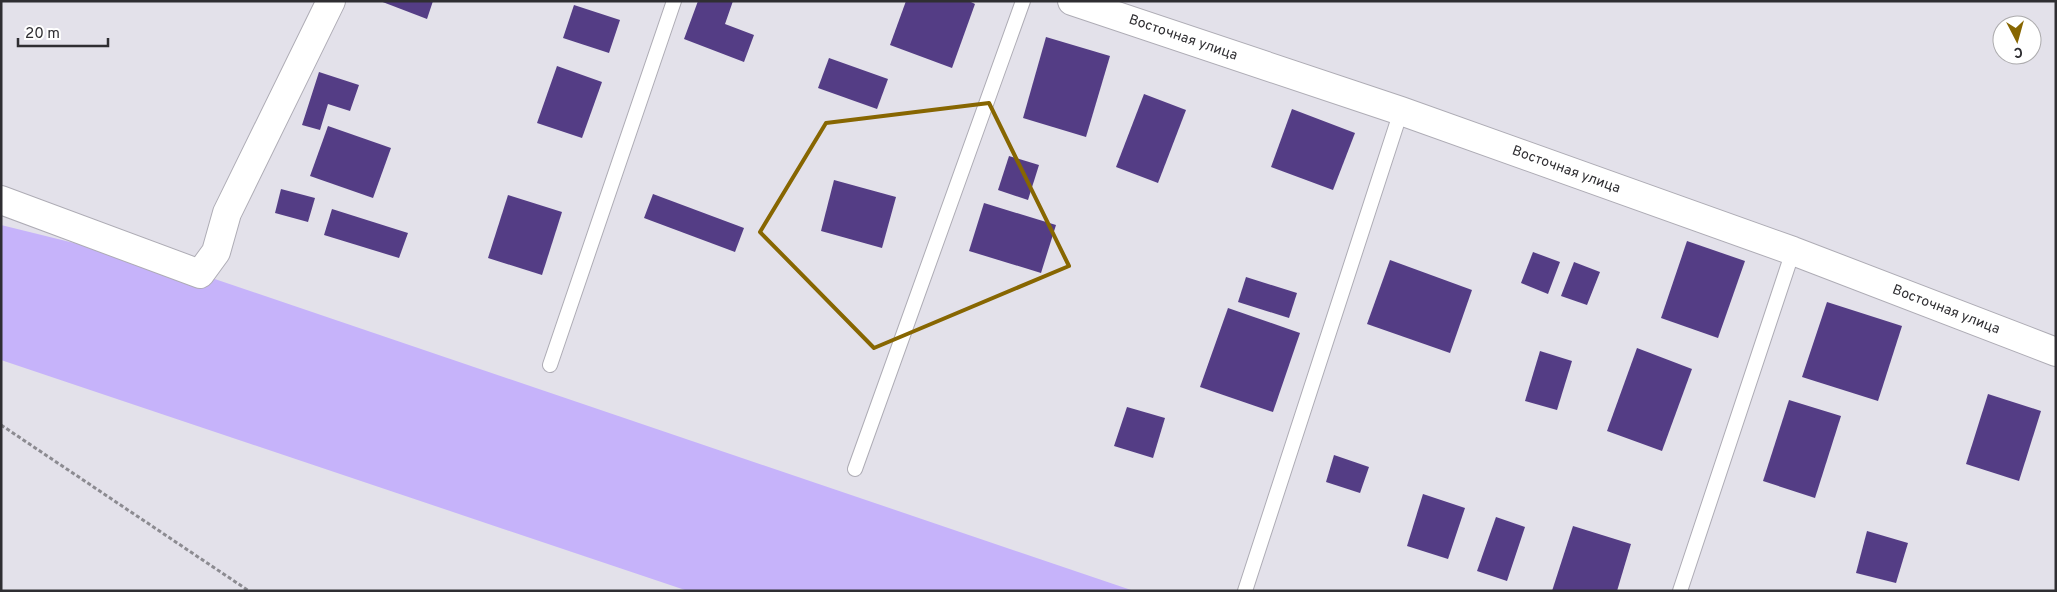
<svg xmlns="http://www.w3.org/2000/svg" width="2057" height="592" viewBox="0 0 2057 592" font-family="Overpass,sans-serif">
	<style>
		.green { fill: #c6b3fa }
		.building { fill: #543d85 }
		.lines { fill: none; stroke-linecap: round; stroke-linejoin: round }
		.lane-casing { stroke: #aeacb5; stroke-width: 16 }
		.street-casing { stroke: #aeacb5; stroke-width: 30 }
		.path { stroke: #8c8b91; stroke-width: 3; stroke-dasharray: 4 2.5; stroke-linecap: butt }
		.lane { stroke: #fff; stroke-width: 14 }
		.street { stroke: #fff; stroke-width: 28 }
		.marked { fill: none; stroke: #876601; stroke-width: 4; stroke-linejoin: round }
		.labels { text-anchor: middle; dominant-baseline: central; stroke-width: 5; stroke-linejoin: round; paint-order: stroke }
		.street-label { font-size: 14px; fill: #2f2e32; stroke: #fff }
	</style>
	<rect width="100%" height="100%" fill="#e3e1ea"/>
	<path class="green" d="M 1,225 L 200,274 L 1134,591 L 688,591 L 1,360 Z"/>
	<g class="building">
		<path d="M 380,1 L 433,1 L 427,19 Z"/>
		<path d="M 698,1 L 733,1 L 725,24 L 754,35 L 744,62 L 684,39 Z"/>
		<path d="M 906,1 L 969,1 L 975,4 L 952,68 L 890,45 Z"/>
		<path d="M 574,5 L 620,20 L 609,53 L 563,38 Z"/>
		<path d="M 1046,37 L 1110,56 L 1086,137 L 1023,118 Z"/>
		<path d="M 829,58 L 888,79 L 877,109 L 818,88 Z"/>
		<path d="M 557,66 L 602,82 L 582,138 L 537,123 Z"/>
		<path d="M 319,72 L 359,85 L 350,111 L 328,104 L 320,130 L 302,125 Z"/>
		<path d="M 1144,94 L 1186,110 L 1158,183 L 1116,167 Z"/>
		<path d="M 1292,109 L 1355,133 L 1333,190 L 1271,167 Z"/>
		<path d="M 328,126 L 391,148 L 373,198 L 310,176 Z"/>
		<path d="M 1009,156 L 1039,165 L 1028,200 L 998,190 Z"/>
		<path d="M 834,180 L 896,197 L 882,248 L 821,231 Z"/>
		<path d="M 281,189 L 315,198 L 308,222 L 275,213 Z"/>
		<path d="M 653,194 L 744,228 L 735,252 L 644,218 Z"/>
		<path d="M 508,195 L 562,212 L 542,275 L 488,258 Z"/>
		<path d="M 984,203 L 1056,225 L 1041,273 L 969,251 Z"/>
		<path d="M 332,209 L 408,233 L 399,258 L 324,235 Z"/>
		<path d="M 1687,241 L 1745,261 L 1718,338 L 1661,318 Z"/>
		<path d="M 1533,252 L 1560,262 L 1548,294 L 1521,283 Z"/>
		<path d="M 1390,260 L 1472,290 L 1450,353 L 1367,324 Z"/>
		<path d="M 1574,262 L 1600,272 L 1587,305 L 1561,296 Z"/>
		<path d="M 1246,277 L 1297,293 L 1289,318 L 1238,302 Z"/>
		<path d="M 1827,302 L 1902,326 L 1878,401 L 1802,377 Z"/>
		<path d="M 1228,308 L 1300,333 L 1273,412 L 1200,387 Z"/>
		<path d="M 1637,348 L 1692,369 L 1662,451 L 1607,431 Z"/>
		<path d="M 1540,351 L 1572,361 L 1557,410 L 1525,401 Z"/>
		<path d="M 1988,394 L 2041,411 L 2019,481 L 1966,464 Z"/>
		<path d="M 1789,400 L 1841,416 L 1815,498 L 1763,481 Z"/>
		<path d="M 1127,407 L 1165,418 L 1153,458 L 1114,446 Z"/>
		<path d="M 1334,455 L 1369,467 L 1360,493 L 1326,482 Z"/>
		<path d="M 1423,494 L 1465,508 L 1448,559 L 1407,546 Z"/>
		<path d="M 1496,517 L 1525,527 L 1507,581 L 1477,571 Z"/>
		<path d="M 1573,526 L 1631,544 L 1617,591 L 1552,591 Z"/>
		<path d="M 1867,531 L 1908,543 L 1896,583 L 1856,573 Z"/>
	</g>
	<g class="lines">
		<g class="lane-casing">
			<g id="lane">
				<path d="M 550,365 L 674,1"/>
				<path d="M 855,469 L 1023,1"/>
				<path d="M 1245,591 L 1401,111"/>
				<path d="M 1680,591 L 1793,251"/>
			</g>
		</g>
		<g class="street-casing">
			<g id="street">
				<path d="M 1072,1 L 1401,111 L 1793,251 L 2056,352"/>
				<path d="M 1,200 L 200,274 L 216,252 L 227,213 L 331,1"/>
			</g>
		</g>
		<path class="path" d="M 1,425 L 249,591"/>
		<use href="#lane" class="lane"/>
		<use href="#street" class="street"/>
	</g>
	<path class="marked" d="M 989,103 L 1069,266 L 874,348 L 760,232 L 826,123 Z"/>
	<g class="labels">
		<g class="street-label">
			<text transform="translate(1183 38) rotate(19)">Восточная улица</text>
			<text transform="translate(1566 170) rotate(20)">Восточная улица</text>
			<text transform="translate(1946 310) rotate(21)">Восточная улица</text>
		</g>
	</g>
	<rect width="2057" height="592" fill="none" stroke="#2f2e32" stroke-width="5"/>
	<g transform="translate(2017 40) rotate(174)"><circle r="24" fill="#ffffff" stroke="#acabad"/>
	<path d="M0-4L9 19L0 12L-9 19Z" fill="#876601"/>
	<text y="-8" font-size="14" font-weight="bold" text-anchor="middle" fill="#2f2e32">С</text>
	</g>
	<path d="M18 38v8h90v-8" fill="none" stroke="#2f2e32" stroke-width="2.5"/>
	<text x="25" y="38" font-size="15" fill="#2f2e32" stroke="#ffffff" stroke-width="4" paint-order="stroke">20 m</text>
</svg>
